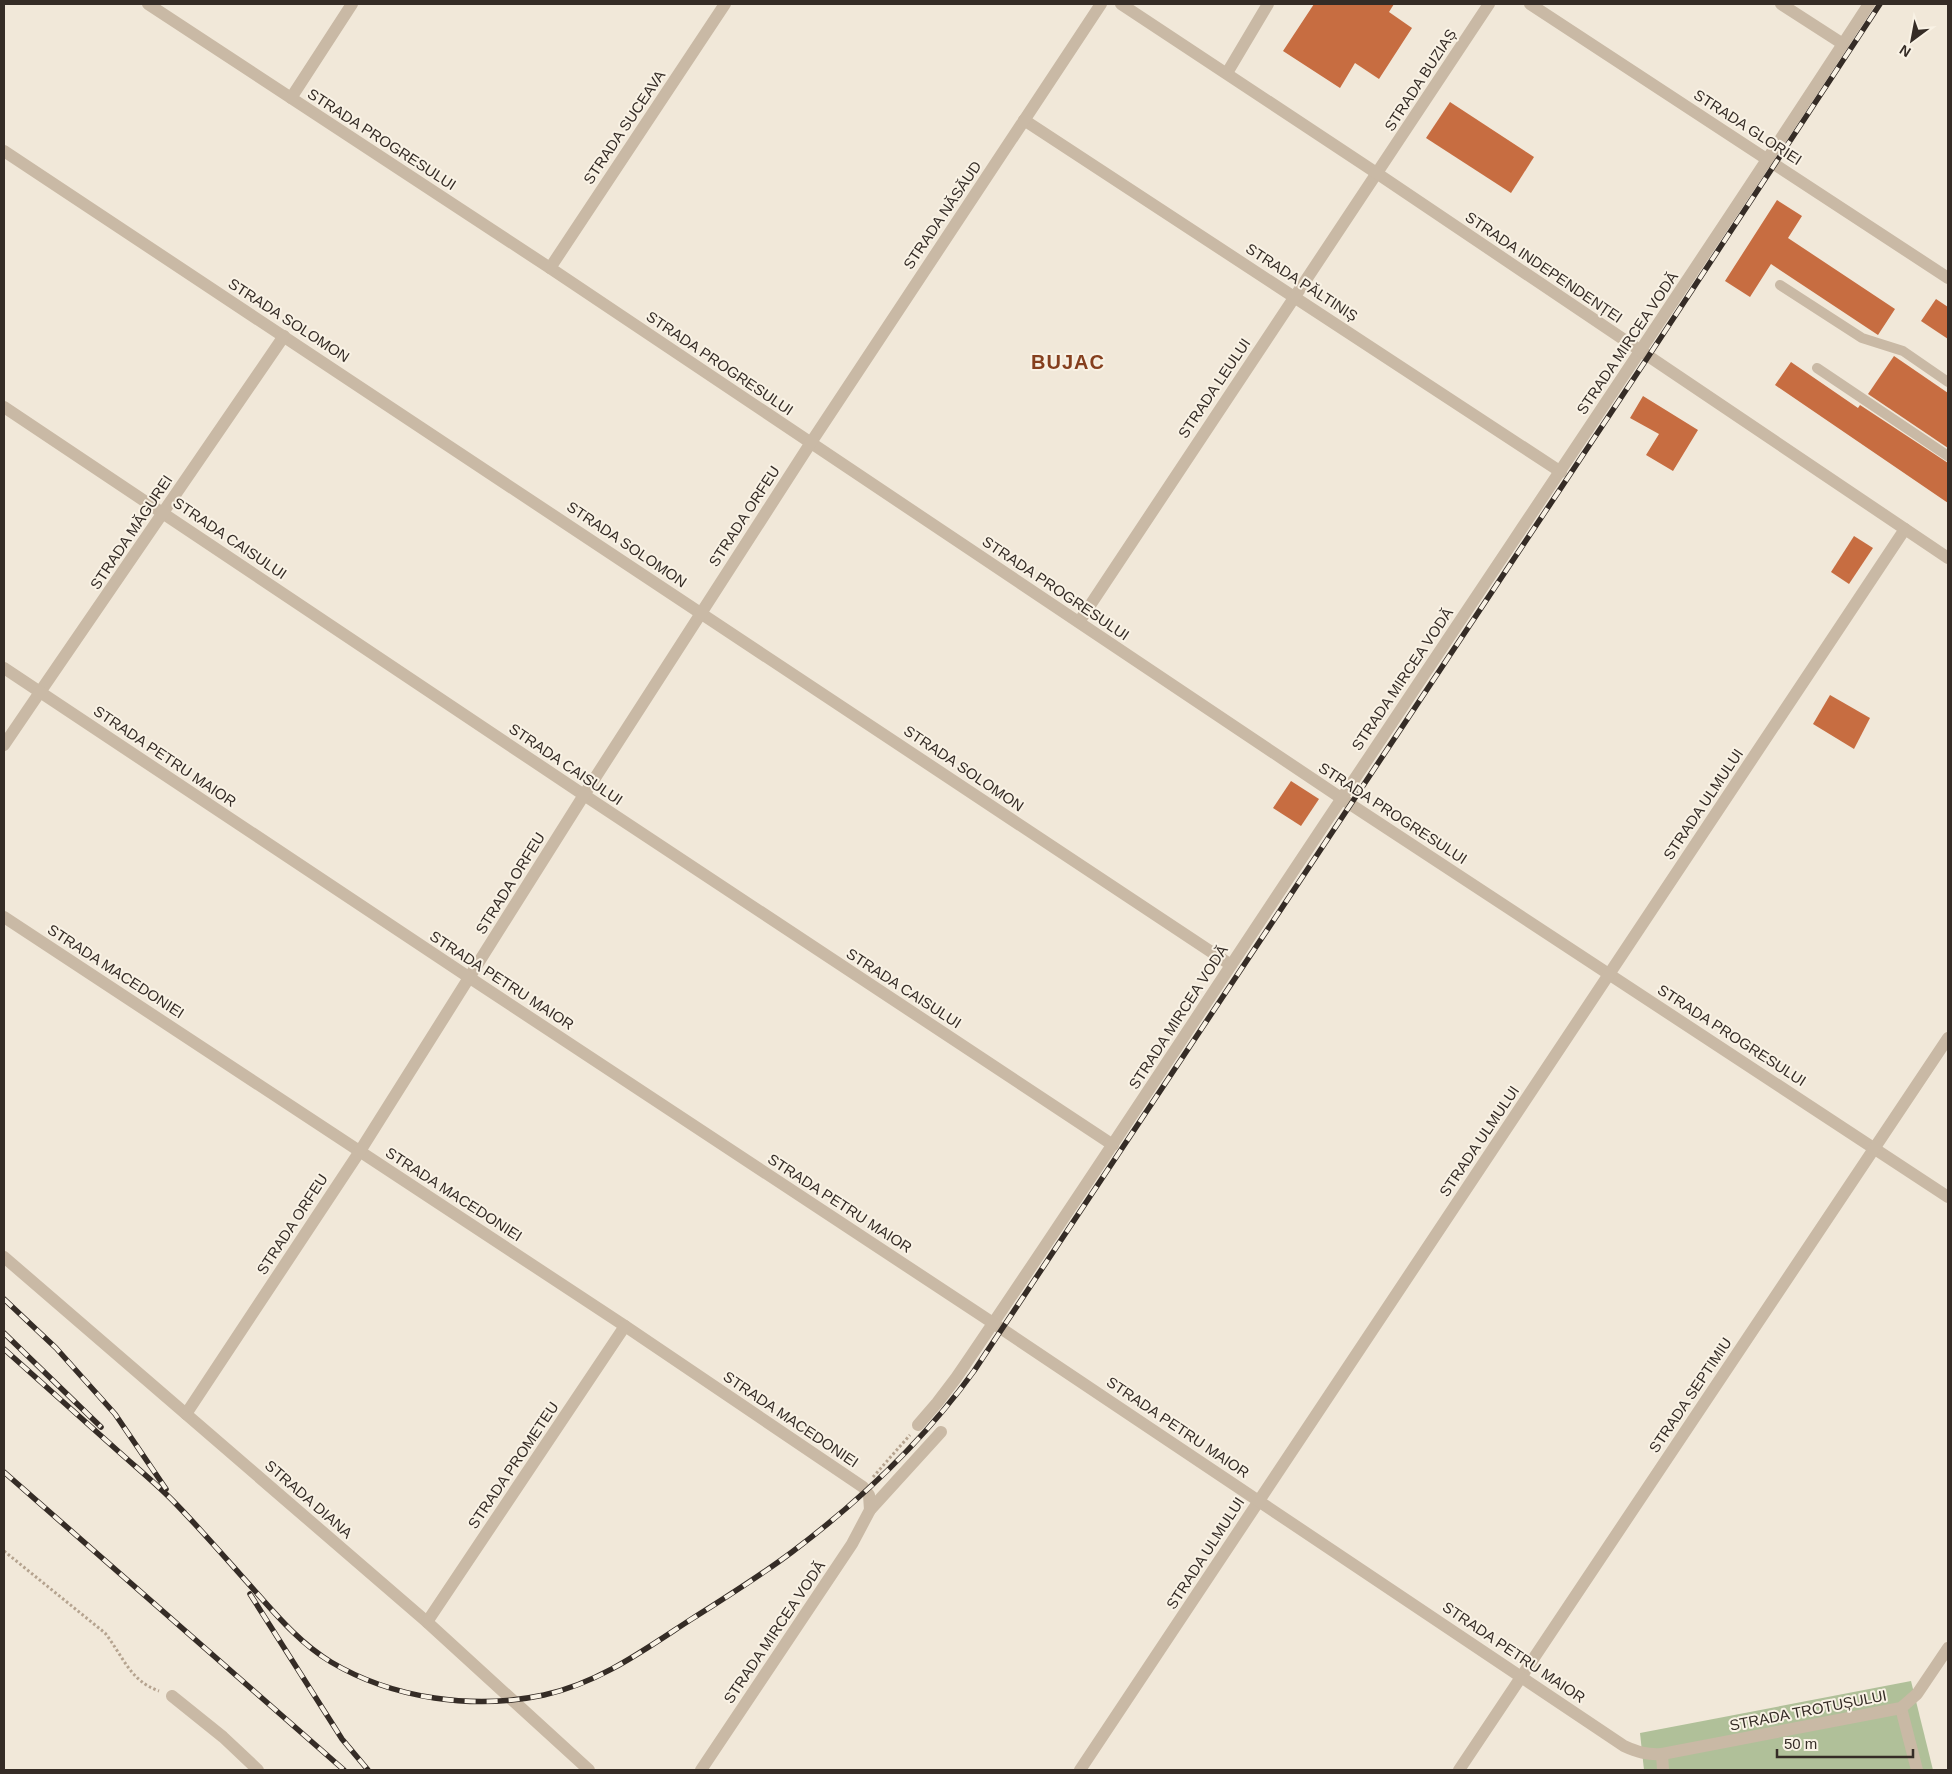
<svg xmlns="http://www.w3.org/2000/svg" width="1952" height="1774" viewBox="0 0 1952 1774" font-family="Arial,sans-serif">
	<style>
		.green { fill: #b0c099 }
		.building { fill: #c76d41 }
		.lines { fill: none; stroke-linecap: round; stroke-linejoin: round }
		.path { stroke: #b5a38f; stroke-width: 3; stroke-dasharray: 2.5 2.5; stroke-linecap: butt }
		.service { stroke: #c9b9a5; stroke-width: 10 }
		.pedestrian { stroke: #c9b9a5; stroke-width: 12 }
		.minor { stroke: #c9b9a5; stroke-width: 12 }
		.tertiary { stroke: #c9b9a5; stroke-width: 12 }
		.rail-casing { stroke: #352c26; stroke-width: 5.5 }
		.rail { stroke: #f9f2e5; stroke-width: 4; stroke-dasharray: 11; stroke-linecap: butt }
		.labels { text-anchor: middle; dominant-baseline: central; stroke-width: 4; stroke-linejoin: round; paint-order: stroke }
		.street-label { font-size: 15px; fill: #352c26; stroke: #f9f2e5 }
		.district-label { font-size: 20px; font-weight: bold; letter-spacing: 1px; fill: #853f1e; stroke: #f9f2e5 }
	</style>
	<rect width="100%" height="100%" fill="#f1e8d9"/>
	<path class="green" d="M 1911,1681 L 1933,1770 L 1644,1770 L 1640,1733 Z"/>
	<g class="building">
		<path d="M 1314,4 L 1394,4 L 1389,12 L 1412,28 L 1379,79 L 1355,63 L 1340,88 L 1283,51 Z"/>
		<path d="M 1450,102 L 1534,157 L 1511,193 L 1426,138 Z"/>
		<path d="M 1777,200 L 1802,216 L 1788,238 L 1895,309 L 1878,335 L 1771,264 L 1750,297 L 1725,281 Z"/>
		<path d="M 1936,299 L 1948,307 L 1948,339 L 1921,321 Z"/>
		<path d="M 1894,356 L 1948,393 L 1948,448 L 1868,394 Z"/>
		<path d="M 1791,362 L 1858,408 L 1860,405 L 1948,463 L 1948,503 L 1775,385 Z"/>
		<path d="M 1643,396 L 1698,430 L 1673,471 L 1646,455 L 1659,434 L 1630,418 Z"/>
		<path d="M 1854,536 L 1873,548 L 1849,584 L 1831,572 Z"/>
		<path d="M 1830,695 L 1870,718 L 1854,749 L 1813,724 Z"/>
		<path d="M 1291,781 L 1319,799 L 1301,826 L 1273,808 Z"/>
	</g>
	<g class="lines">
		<g class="path">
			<path d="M 873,1477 L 910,1435"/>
			<path d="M 4,1551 L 105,1633 C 123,1656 130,1681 159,1691"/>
		</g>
		<g class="service">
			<path d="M 1780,285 L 1862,338 L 1903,351 L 1948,382"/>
			<path d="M 1817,368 L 1948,456"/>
		</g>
		<path class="pedestrian" d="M 1227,73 L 1268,4"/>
		<g class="minor">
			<path d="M 148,4 L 550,268 L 1350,804 L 1948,1197"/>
			<path d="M 1781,4 L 1843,44"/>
			<path d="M 291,98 L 352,4"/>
			<path d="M 1024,120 L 1561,472"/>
			<path d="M 4,151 L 1231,965"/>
			<path d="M 550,268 L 725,4"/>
			<path d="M 4,407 L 584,795 L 1113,1145"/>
			<path d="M 1079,622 L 1489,4"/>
			<path d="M 40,692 L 284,336"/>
			<path d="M 4,917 L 625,1326 L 863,1487 L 869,1495 L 870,1510"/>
			<path d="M 4,1257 L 427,1622 L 589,1770"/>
			<path d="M 186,1414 L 360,1151 L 584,795 L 810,444 L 1101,4"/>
			<path d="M 918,1425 L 937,1403 L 956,1378 C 1087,1186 1213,991 1342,798 C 1518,533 1696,270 1869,4"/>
			<path d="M 427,1622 L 625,1326"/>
			<path d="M 172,1696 L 223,1737 L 258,1770"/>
			<path d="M 1901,1708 L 1917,1770"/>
			<path d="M 1662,1754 L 1663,1770"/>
			<path d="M 701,1770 L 852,1544 L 870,1510 L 941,1432"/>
			<path d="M 1080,1770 L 1905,529"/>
			<path d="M 1459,1770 L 1948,1038"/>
		</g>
		<g class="tertiary">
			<path d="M 1121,4 L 1378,174 L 1948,558"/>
			<path d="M 1530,4 L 1948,278"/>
			<path d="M 4,668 L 470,978 L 993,1323 L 1624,1746 C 1637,1752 1647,1755 1662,1754 L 1901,1708 L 1917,1694 L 1948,1648"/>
			<path d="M 4,745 L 40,692"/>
		</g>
		<g class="rail-casing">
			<g id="rail">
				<path d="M 4,1299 L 56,1348 L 115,1414 L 166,1489"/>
				<path d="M 4,1333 L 101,1427"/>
				<path d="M 4,1349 C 42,1383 80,1417 118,1451 C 138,1469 159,1486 177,1505 C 204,1533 229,1562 255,1591 C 278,1617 301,1644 331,1662 C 393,1699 474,1710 544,1695 C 599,1683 644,1650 690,1620 C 725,1598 760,1576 792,1552 C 861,1500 924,1440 974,1371 L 1648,357 L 1880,4"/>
				<path d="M 4,1472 L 344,1770"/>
				<path d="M 250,1594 L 342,1739 L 368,1770"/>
			</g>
		</g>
		<use href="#rail" class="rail"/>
	</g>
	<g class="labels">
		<g class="street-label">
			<text transform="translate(1420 80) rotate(-57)">STRADA BUZIAȘ</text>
			<text transform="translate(624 127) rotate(-56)">STRADA SUCEAVA</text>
			<text transform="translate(1748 127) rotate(33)">STRADA GLORIEI</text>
			<text transform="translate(382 139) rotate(33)">STRADA PROGRESULUI</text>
			<text transform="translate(942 215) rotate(-56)">STRADA NĂSĂUD</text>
			<text transform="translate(1544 267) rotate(34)">STRADA INDEPENDENȚEI</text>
			<text transform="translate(1302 282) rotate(33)">STRADA PĂLTINIȘ</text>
			<text transform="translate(289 320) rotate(33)">STRADA SOLOMON</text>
			<text transform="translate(1627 343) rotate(-56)">STRADA MIRCEA VODĂ</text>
			<text transform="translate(720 363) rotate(34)">STRADA PROGRESULUI</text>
			<text transform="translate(1214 388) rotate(-56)">STRADA LEULUI</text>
			<text transform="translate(744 516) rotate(-57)">STRADA ORFEU</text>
			<text transform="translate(131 532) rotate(-56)">STRADA MĂGUREI</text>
			<text transform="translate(230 538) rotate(34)">STRADA CAISULUI</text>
			<text transform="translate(627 544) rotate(34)">STRADA SOLOMON</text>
			<text transform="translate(1056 588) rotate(34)">STRADA PROGRESULUI</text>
			<text transform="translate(1402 679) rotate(-56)">STRADA MIRCEA VODĂ</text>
			<text transform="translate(165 756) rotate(34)">STRADA PETRU MAIOR</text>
			<text transform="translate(566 764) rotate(34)">STRADA CAISULUI</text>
			<text transform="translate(964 768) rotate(34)">STRADA SOLOMON</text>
			<text transform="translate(1703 804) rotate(-56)">STRADA ULMULUI</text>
			<text transform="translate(1393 813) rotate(33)">STRADA PROGRESULUI</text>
			<text transform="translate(510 883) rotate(-58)">STRADA ORFEU</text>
			<text transform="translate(116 971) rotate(33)">STRADA MACEDONIEI</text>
			<text transform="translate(502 980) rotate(33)">STRADA PETRU MAIOR</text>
			<text transform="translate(904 988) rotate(33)">STRADA CAISULUI</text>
			<text transform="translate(1178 1017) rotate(-57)">STRADA MIRCEA VODĂ</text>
			<text transform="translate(1732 1035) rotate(33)">STRADA PROGRESULUI</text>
			<text transform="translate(1479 1141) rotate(-56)">STRADA ULMULUI</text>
			<text transform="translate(454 1194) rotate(33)">STRADA MACEDONIEI</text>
			<text transform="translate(840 1203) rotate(33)">STRADA PETRU MAIOR</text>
			<text transform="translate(292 1224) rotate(-57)">STRADA ORFEU</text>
			<text transform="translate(1690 1395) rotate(-56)">STRADA SEPTIMIU</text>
			<text transform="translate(791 1419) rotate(34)">STRADA MACEDONIEI</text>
			<text transform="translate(1178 1427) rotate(34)">STRADA PETRU MAIOR</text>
			<text transform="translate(513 1465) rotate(-56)">STRADA PROMETEU</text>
			<text transform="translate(309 1499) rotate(41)">STRADA DIANA</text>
			<text transform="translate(1205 1553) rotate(-57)">STRADA ULMULUI</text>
			<text transform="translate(774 1632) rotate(-56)">STRADA MIRCEA VODĂ</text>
			<text transform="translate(1514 1652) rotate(34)">STRADA PETRU MAIOR</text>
			<text transform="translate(1808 1710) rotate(-11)">STRADA TROTUȘULUI</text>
		</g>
		<g class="district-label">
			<text x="1068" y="362">BUJAC</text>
		</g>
	</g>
	<rect width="1952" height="1774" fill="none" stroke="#352c26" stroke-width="10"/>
	<g transform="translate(1912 40) rotate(212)" stroke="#f9f2e5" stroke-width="4" paint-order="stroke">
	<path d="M0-4L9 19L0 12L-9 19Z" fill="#352c26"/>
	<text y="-8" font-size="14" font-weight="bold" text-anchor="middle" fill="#352c26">N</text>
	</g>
	<path d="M1777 1749v8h136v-8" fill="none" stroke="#352c26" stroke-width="2.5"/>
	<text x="1784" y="1749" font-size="15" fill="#352c26" stroke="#f9f2e5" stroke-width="4" paint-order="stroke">50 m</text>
</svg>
